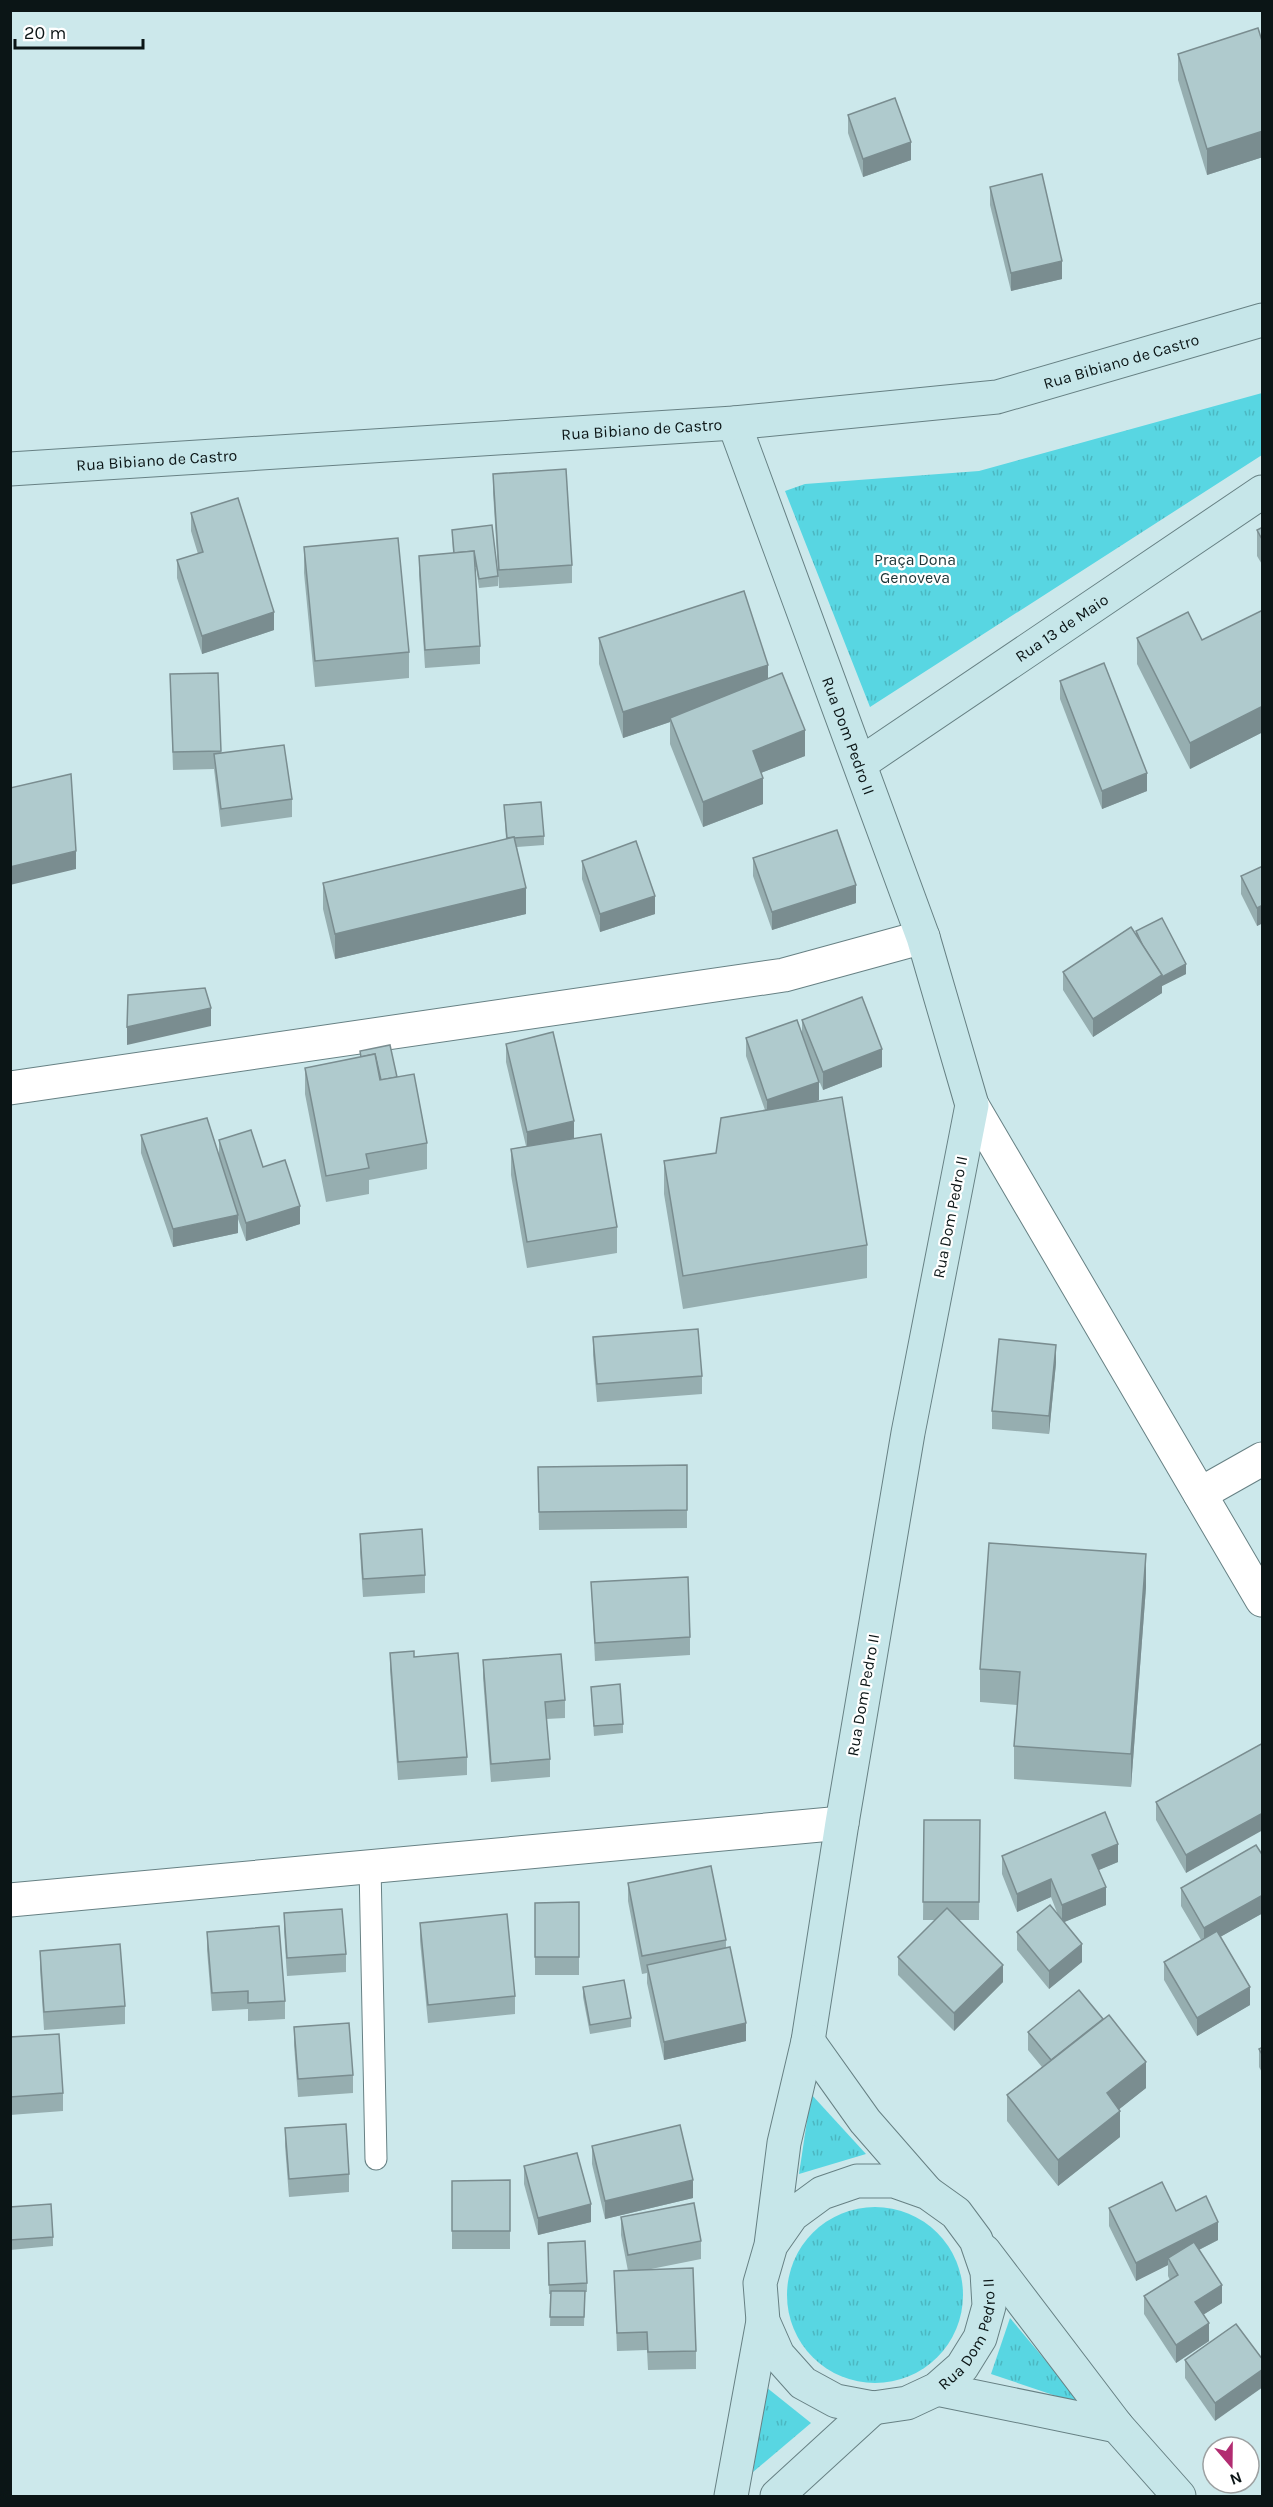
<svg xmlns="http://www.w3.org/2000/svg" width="1273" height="2507" viewBox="0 0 1273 2507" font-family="Karla,sans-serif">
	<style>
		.grass { fill: url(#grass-tufts) }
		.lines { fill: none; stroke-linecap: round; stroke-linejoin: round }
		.lane-casing { stroke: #678184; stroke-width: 23 }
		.street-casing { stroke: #678184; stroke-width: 35 }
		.secondary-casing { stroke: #678184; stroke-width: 35 }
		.lane { stroke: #fff; stroke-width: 21 }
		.street { stroke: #fff; stroke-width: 33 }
		.secondary { stroke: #c6e6e9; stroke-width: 33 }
		.wall { fill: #96aeb0 }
		.shaded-wall { fill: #7a8d90 }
		.building { fill: #afcacd; stroke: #7a8d90; stroke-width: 1.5 }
		.labels { text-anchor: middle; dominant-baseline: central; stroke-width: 4.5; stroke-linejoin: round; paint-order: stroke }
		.street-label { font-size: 16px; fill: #0b1516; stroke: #fff }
		.park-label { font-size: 16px; fill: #1c3537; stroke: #fff }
	</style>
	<defs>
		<pattern id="grass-tufts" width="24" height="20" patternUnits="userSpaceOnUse" patternTransform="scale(1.5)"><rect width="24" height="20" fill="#58d6e2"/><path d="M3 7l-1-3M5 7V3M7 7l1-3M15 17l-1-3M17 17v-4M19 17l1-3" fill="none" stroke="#4bb7c1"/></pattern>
	</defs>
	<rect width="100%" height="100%" fill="#cce8eb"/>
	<g class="grass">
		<path d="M 1262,393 L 1262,455 L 870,707 L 785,491 L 805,484 L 979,471 Z"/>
		<path d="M 811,2094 L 866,2154 L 799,2174 Z"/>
		<circle cx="875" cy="2295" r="88"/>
		<path d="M 1010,2318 L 1083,2405 L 991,2374 Z"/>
		<path d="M 766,2387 L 811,2423 L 753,2472 Z"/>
	</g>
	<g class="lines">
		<g class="lane-casing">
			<path id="lane" d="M 370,1866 L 376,2159"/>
		</g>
		<g class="street-casing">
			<g id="street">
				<path d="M 10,1088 L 784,975 L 923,937"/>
				<path d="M 972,1105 L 1262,1600"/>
				<path d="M 1200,1494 L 1262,1459"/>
				<path d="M 10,1900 L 842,1823"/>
			</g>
		</g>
		<g class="secondary-casing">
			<g id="secondary">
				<path id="s1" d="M 734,423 L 923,937 L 972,1105 L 908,1433 L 842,1823 L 808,2041 L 784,2143 L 771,2245 L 760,2283 L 763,2321 L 778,2355 L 803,2383 L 836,2401 L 873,2408 L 907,2403 L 937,2389 L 962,2367 L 980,2338 L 989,2306 L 987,2272 L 976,2240 L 956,2213 L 928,2193 L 894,2181 L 857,2181 L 822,2193 L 792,2215 L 771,2245"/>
				<path id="s2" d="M 10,469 L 734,423 L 997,397 L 1262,320"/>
				<path id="s3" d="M 861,763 L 1262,492"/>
				<path d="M 808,2041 L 865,2121 L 927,2192"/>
				<path d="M 984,2251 L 1117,2426 L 1179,2496"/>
				<path d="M 937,2389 L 1117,2426"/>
				<path d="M 731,2496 L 763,2321"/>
				<path d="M 777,2496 L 873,2408"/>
			</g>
		</g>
		<use href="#lane" class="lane"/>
		<use href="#street" class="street"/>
		<use href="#secondary" class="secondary"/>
	</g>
	<g class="wall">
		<path d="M 1263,44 L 1263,157 L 1207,175 L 1178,80 L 1178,54 Z"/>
		<path d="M 848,115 L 911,160 L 863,177 L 848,133 Z"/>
		<path d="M 990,187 L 1062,279 L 1011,291 L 990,205 Z"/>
		<path d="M 493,474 L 572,565 L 572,583 L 499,588 L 493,492 Z"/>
		<path d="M 191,513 L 274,630 L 202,654 L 177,578 L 177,560 L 198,554 L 191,531 Z"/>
		<path d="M 1263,527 L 1263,566 L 1257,556 L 1257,530 Z"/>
		<path d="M 452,530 L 498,576 L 498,586 L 479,588 L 476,567 L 475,567 L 480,646 L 480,664 L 425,668 L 419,574 L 419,556 L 453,553 Z"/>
		<path d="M 304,547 L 409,652 L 409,678 L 315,687 L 304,573 Z"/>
		<path d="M 1263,610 L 1263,732 L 1190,769 L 1137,664 L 1137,638 L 1202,640 Z"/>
		<path d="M 599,638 L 768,679 L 805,756 L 761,773 L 763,804 L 703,827 L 670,744 L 670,722 L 623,738 L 599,664 Z"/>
		<path d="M 218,673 L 221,753 L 292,799 L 292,817 L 221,827 L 214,769 L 173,770 L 170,674 Z"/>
		<path d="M 1060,681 L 1147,791 L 1102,809 L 1060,699 Z"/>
		<path d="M 504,805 L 544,836 L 544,845 L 517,847 L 526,914 L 335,959 L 323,909 L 323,883 L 506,839 Z"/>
		<path d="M 753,858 L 856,903 L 772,930 L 753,876 Z"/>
		<path d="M 582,861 L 655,914 L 600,932 L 582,879 Z"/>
		<path d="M 1263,866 L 1263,923 L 1257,926 L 1241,894 L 1241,876 Z"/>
		<path d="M 1136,931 L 1186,974 L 1162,986 L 1162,993 L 1093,1037 L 1063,990 L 1063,972 L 1136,935 Z"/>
		<path d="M 802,1020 L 882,1067 L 823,1090 L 814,1069 L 819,1100 L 813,1102 L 867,1245 L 867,1278 L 683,1309 L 664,1194 L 664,1161 L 716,1153 L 765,1110 L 746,1056 L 746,1038 L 802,1035 Z"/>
		<path d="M 506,1044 L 574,1138 L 617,1227 L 617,1253 L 527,1268 L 511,1175 L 511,1149 L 526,1146 L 506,1062 Z"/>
		<path d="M 360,1051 L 397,1077 L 427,1143 L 427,1169 L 369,1180 L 369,1194 L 326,1202 L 305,1094 L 305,1068 L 360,1057 Z"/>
		<path d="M 141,1135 L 219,1155 L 219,1140 L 263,1167 L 300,1224 L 246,1241 L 238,1219 L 238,1233 L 173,1247 L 141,1153 Z"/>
		<path d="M 593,1337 L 702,1376 L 702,1394 L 597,1402 L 593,1355 Z"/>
		<path d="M 1056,1363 L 1049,1434 L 992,1429 L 992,1411 Z"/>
		<path d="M 687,1465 L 687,1528 L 539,1530 L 538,1467 Z"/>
		<path d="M 360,1534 L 425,1575 L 425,1593 L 363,1597 L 360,1552 Z"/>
		<path d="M 591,1582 L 690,1637 L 690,1655 L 595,1661 Z"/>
		<path d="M 1146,1587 L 1131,1787 L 1014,1779 L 1014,1746 L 1017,1705 L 980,1702 L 980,1669 Z"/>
		<path d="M 390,1653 L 467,1757 L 467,1775 L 398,1780 L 390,1670 Z"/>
		<path d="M 483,1660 L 565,1700 L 565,1718 L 546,1719 L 550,1759 L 550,1777 L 491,1782 L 483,1678 Z"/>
		<path d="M 591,1687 L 623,1724 L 623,1733 L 594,1736 Z"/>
		<path d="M 1263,1743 L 1186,1873 L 1156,1820 L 1156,1802 Z"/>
		<path d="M 924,1820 L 980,1820 L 979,1920 L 959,1920 L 1003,1982 L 954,2031 L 898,1975 L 898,1957 L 935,1920 L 923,1920 Z"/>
		<path d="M 1002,1856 L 1118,1862 L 1098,1870 L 1106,1905 L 1064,1922 L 1082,1962 L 1049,1989 L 1017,1950 L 1017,1932 L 1058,1915 L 1051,1897 L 1017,1912 L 1002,1874 Z"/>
		<path d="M 1263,1856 L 1263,1913 L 1220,1937 L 1250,2005 L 1197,2036 L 1164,1980 L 1164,1962 L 1201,1940 L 1181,1906 L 1181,1888 Z"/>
		<path d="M 628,1883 L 726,1940 L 726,1948 L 746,2041 L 664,2060 L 647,1983 L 647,1973 L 642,1974 L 628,1901 Z"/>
		<path d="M 579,1902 L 579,1975 L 535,1975 L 535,1903 Z"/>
		<path d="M 284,1913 L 346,1954 L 346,1972 L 287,1976 L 284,1931 Z"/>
		<path d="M 420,1923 L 515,1996 L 515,2014 L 428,2023 L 420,1941 Z"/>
		<path d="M 207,1932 L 285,2001 L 285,2019 L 248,2021 L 248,2009 L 212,2011 L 207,1950 Z"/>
		<path d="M 40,1951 L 125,2006 L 125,2024 L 44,2030 L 40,1969 Z"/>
		<path d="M 583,1987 L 631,2018 L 631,2027 L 590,2034 L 583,1997 Z"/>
		<path d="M 294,2027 L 353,2075 L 353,2093 L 298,2097 L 294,2045 Z"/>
		<path d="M 1028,2032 L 1146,2088 L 1119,2109 L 1120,2137 L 1058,2186 L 1007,2121 L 1007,2095 L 1042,2067 L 1028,2050 Z"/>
		<path d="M 10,2037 L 63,2093 L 63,2111 L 10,2115 Z"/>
		<path d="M 1263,2047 L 1263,2074 L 1259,2067 L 1259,2049 Z"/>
		<path d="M 285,2128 L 349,2174 L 349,2192 L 289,2197 L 285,2146 Z"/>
		<path d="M 592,2146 L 693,2198 L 605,2219 L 592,2164 Z"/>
		<path d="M 524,2166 L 591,2222 L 538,2235 L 524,2184 Z"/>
		<path d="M 510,2180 L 510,2249 L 452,2249 L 452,2181 Z"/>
		<path d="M 10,2207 L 53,2237 L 53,2246 L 10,2250 Z"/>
		<path d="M 1109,2208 L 1176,2211 L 1218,2240 L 1199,2250 L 1222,2303 L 1204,2314 L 1209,2341 L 1176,2363 L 1144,2314 L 1144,2296 L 1170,2280 L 1168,2276 L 1168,2265 L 1136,2281 L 1109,2226 Z"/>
		<path d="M 621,2217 L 701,2241 L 701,2259 L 646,2270 L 696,2351 L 696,2369 L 648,2370 L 647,2350 L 617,2351 L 614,2271 L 628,2271 L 621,2235 Z"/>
		<path d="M 548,2243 L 587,2283 L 587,2292 L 585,2292 L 584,2326 L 550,2326 L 551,2294 L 549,2294 Z"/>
		<path d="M 1236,2324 L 1215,2421 L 1185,2378 L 1185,2360 Z"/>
	</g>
	<g class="shaded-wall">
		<path d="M 1263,131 L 1263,157 L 1207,175 L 1207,149 Z"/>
		<path d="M 911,142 L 911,160 L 863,177 L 863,159 Z"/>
		<path d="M 1062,261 L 1062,279 L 1011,291 L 1011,273 Z"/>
		<path d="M 274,612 L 274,630 L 202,654 L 202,636 Z"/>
		<path d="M 768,665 L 768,691 L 670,718 L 670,722 L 623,738 L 623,712 Z"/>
		<path d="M 1263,706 L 1263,732 L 1190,769 L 1190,743 Z"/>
		<path d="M 805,730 L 805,756 L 753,776 L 753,751 Z"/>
		<path d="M 1147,773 L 1147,791 L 1102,809 L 1102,791 Z"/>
		<path d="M 763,778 L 763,804 L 703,827 L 703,802 Z"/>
		<path d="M 76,851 L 76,869 L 10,885 L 10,867 Z"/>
		<path d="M 856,885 L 856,903 L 772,930 L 772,912 Z"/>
		<path d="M 526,888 L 526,914 L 335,959 L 335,934 Z"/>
		<path d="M 655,896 L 655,914 L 600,932 L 600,914 Z"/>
		<path d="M 1263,905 L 1263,923 L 1257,926 L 1257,908 Z"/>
		<path d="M 1186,964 L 1186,974 L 1162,986 L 1162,993 L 1093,1037 L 1093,1019 L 1162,975 Z"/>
		<path d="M 211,1008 L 211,1026 L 127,1045 L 127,1027 Z"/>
		<path d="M 882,1049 L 882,1067 L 823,1090 L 823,1072 Z"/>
		<path d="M 819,1082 L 819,1100 L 767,1118 L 767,1100 Z"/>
		<path d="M 574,1121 L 574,1139 L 527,1150 L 527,1132 Z"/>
		<path d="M 300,1206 L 300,1224 L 246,1241 L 246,1223 Z"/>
		<path d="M 238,1215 L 238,1233 L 173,1247 L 173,1229 Z"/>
		<path d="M 1056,1345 L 1056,1363 L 1049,1434 L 1049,1416 Z"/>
		<path d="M 1146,1554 L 1146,1587 L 1131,1787 L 1131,1754 Z"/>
		<path d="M 1263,1813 L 1263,1830 L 1186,1873 L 1186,1855 Z"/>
		<path d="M 1118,1844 L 1118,1862 L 1092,1873 L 1092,1855 Z"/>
		<path d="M 1051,1879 L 1051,1897 L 1017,1912 L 1017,1894 Z"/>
		<path d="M 1106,1887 L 1106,1905 L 1062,1923 L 1062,1905 Z"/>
		<path d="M 1263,1895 L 1263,1913 L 1204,1946 L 1204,1928 Z"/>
		<path d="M 1082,1944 L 1082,1962 L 1049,1989 L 1049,1971 Z"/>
		<path d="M 1003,1965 L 1003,1982 L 954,2031 L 954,2013 Z"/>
		<path d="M 1250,1987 L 1250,2005 L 1197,2036 L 1197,2018 Z"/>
		<path d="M 746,2023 L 746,2041 L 664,2060 L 664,2042 Z"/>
		<path d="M 1146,2062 L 1146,2088 L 1107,2119 L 1107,2093 Z"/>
		<path d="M 1120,2111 L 1120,2137 L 1058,2186 L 1058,2160 Z"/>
		<path d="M 693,2180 L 693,2198 L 605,2219 L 605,2201 Z"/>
		<path d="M 591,2204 L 591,2222 L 538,2235 L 538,2218 Z"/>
		<path d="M 1218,2222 L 1218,2240 L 1171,2264 L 1168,2258 L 1168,2265 L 1136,2281 L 1136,2263 Z"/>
		<path d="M 1222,2285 L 1222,2303 L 1195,2320 L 1195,2302 Z"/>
		<path d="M 1209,2323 L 1209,2341 L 1176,2363 L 1176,2345 Z"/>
		<path d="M 1263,2369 L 1263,2387 L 1215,2421 L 1215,2403 Z"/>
	</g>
	<g class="building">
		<path d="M 1258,28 L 1263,44 L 1263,131 L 1207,149 L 1178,54 Z"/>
		<path d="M 895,98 L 911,142 L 863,159 L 848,115 Z"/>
		<path d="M 1042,174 L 1062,261 L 1011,273 L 990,187 Z"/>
		<path d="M 566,469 L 572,565 L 499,570 L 493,474 Z"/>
		<path d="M 238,498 L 274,612 L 202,636 L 177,560 L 203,552 L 191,513 Z"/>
		<path d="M 492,525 L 498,576 L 479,579 L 474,551 L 454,553 L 452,530 Z"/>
		<path d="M 1263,527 L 1263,541 L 1257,530 Z"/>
		<path d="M 398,538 L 409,652 L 315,661 L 304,547 Z"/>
		<path d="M 474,551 L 480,646 L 425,650 L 419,556 Z"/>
		<path d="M 744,591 L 768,665 L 623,712 L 599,638 Z"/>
		<path d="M 1263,610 L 1263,706 L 1190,743 L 1137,638 L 1188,612 L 1202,640 Z"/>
		<path d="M 1104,663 L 1147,773 L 1102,791 L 1060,681 Z"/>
		<path d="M 218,673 L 221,751 L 173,752 L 170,674 Z"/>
		<path d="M 782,673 L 805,730 L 753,751 L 763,778 L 703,802 L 670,718 Z"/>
		<path d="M 284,745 L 292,799 L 221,809 L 214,754 Z"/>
		<path d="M 71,774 L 76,851 L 10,867 L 10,788 Z"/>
		<path d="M 541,802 L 544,836 L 514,838 L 514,837 L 507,838 L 504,805 Z"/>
		<path d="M 837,830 L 856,885 L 772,912 L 753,858 Z"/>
		<path d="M 514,837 L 526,888 L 335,934 L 323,883 Z"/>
		<path d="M 636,841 L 655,896 L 600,914 L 582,861 Z"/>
		<path d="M 1263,866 L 1263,905 L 1257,908 L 1241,876 Z"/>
		<path d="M 1162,918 L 1186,964 L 1162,977 L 1162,975 L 1143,946 L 1136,931 Z"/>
		<path d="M 1131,927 L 1162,975 L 1093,1019 L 1063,972 Z"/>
		<path d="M 205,988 L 211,1008 L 127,1027 L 128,995 Z"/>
		<path d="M 862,997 L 882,1049 L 823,1072 L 802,1020 Z"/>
		<path d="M 797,1020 L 819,1082 L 767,1100 L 746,1038 Z"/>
		<path d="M 553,1032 L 574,1121 L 527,1132 L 506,1044 Z"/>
		<path d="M 390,1045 L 397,1077 L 381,1080 L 375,1054 L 361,1057 L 360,1051 Z"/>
		<path d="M 375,1054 L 380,1080 L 414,1074 L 427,1143 L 366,1154 L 369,1168 L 326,1176 L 305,1068 Z"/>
		<path d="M 842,1097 L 867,1245 L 683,1276 L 664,1161 L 716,1153 L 721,1118 Z"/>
		<path d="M 207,1118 L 238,1215 L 173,1229 L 141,1135 Z"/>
		<path d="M 251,1130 L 263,1167 L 285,1160 L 300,1206 L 246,1223 L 219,1140 Z"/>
		<path d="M 601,1134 L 617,1227 L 527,1242 L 511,1149 Z"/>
		<path d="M 698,1329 L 702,1376 L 597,1384 L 593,1337 Z"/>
		<path d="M 999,1339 L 1056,1345 L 1049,1416 L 992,1411 Z"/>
		<path d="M 687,1465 L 687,1510 L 539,1512 L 538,1467 Z"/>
		<path d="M 422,1529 L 425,1575 L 363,1579 L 360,1534 Z"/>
		<path d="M 989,1543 L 1146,1554 L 1131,1754 L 1014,1746 L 1020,1672 L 980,1669 Z"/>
		<path d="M 688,1577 L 690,1637 L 595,1643 L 591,1582 Z"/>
		<path d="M 414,1651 L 414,1657 L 458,1653 L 467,1757 L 398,1762 L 390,1653 Z"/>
		<path d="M 561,1654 L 565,1700 L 545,1702 L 550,1759 L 491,1764 L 483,1660 Z"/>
		<path d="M 620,1684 L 623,1724 L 594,1726 L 591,1687 Z"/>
		<path d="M 1263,1743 L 1263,1813 L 1186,1855 L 1156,1802 Z"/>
		<path d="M 1105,1812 L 1118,1844 L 1092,1855 L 1106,1887 L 1062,1905 L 1051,1879 L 1017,1894 L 1002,1856 Z"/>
		<path d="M 924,1820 L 980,1820 L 979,1902 L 923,1902 Z"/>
		<path d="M 1256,1845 L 1263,1856 L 1263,1895 L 1204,1928 L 1181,1888 Z"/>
		<path d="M 711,1866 L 726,1940 L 642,1956 L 628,1883 Z"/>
		<path d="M 579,1902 L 579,1957 L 535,1957 L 535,1903 Z"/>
		<path d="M 1050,1905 L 1082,1944 L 1049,1971 L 1017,1932 Z"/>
		<path d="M 947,1908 L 1003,1965 L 954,2013 L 898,1957 Z"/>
		<path d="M 342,1909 L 346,1954 L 287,1958 L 284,1913 Z"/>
		<path d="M 507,1914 L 515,1996 L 428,2005 L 420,1923 Z"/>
		<path d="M 279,1926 L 285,2001 L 248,2003 L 248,1991 L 212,1993 L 207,1932 Z"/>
		<path d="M 1217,1931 L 1250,1987 L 1197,2018 L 1164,1962 Z"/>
		<path d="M 120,1944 L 125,2006 L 44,2012 L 40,1951 Z"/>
		<path d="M 730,1947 L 746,2023 L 664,2042 L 647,1965 Z"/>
		<path d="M 624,1980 L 631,2018 L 590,2025 L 583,1987 Z"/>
		<path d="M 1079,1990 L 1103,2019 L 1051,2060 L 1028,2032 Z"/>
		<path d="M 1109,2015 L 1146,2062 L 1107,2093 L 1120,2111 L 1058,2160 L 1007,2095 Z"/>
		<path d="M 349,2023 L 353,2075 L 298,2079 L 294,2027 Z"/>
		<path d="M 59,2034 L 63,2093 L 10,2097 L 10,2037 Z"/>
		<path d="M 1263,2047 L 1263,2056 L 1259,2049 Z"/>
		<path d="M 346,2124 L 349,2174 L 289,2179 L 285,2128 Z"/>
		<path d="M 680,2125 L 693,2180 L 605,2201 L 592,2146 Z"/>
		<path d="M 577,2153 L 591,2204 L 538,2218 L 524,2166 Z"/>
		<path d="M 510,2180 L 510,2231 L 452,2231 L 452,2181 Z"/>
		<path d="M 1162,2182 L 1176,2211 L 1206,2196 L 1218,2222 L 1136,2263 L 1109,2208 Z"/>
		<path d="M 694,2203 L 701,2241 L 628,2255 L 621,2217 Z"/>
		<path d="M 51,2204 L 53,2237 L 10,2240 L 10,2207 Z"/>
		<path d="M 585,2241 L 587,2283 L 549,2285 L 548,2243 Z"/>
		<path d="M 1194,2242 L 1222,2285 L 1195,2302 L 1209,2323 L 1176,2345 L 1144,2296 L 1178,2275 L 1168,2258 Z"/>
		<path d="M 693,2268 L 696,2351 L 648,2352 L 647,2332 L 617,2333 L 614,2271 Z"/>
		<path d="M 551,2291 L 585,2291 L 584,2317 L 550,2317 Z"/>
		<path d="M 1236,2324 L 1263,2360 L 1263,2369 L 1215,2403 L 1185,2360 Z"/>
	</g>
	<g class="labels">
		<g class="street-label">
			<text stroke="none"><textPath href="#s2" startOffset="1119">Rua Bibiano de Castro</textPath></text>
			<text stroke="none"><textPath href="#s2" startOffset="633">Rua Bibiano de Castro</textPath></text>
			<text stroke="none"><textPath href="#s2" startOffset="147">Rua Bibiano de Castro</textPath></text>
			<text stroke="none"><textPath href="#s3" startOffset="242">Rua 13 de Maio</textPath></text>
			<text stroke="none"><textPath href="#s1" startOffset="333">Rua Dom Pedro II</textPath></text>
			<text transform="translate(950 1217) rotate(-79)">Rua Dom Pedro II</text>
			<text transform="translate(863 1695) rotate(-80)">Rua Dom Pedro II</text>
			<text stroke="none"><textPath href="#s1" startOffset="2242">Rua Dom Pedro II</textPath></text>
		</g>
		<g class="park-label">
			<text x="915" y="559">Praça Dona<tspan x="915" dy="18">Genoveva</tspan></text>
		</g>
	</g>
	<rect width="1273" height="2507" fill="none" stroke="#0b1516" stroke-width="24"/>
	<g transform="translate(1231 2465) rotate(160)"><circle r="28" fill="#ffffff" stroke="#9da1a2" stroke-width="1.5"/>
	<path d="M0-4.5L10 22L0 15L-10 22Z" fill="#b22c71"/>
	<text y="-9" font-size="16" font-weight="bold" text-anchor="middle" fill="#0b1516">N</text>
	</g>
	<path d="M15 39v9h128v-9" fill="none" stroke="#0b1516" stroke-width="3"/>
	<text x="24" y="39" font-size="18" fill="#0b1516" stroke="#ffffff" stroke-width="4.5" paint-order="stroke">20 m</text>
</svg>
